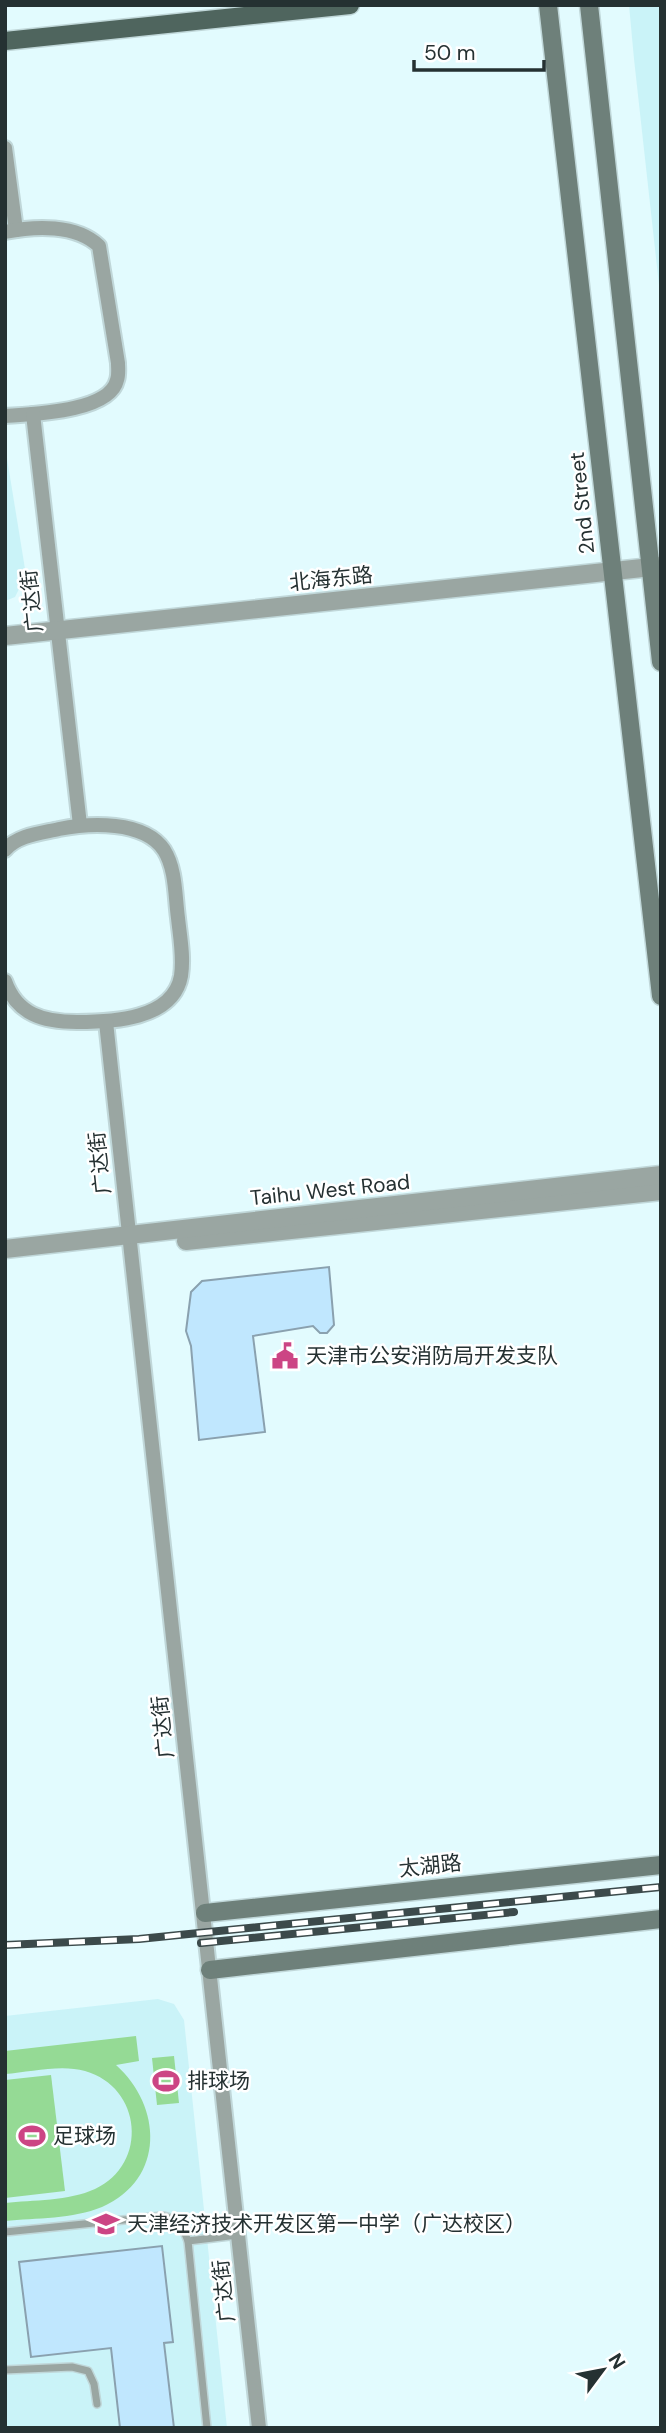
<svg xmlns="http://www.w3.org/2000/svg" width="666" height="2433" viewBox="0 0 666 2433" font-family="'DM Sans','Noto Sans SC',sans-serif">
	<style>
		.built { fill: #caf3f8 }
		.green { fill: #95da95 }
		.building { fill: #c0e7fe; stroke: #8aa1af; stroke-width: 2 }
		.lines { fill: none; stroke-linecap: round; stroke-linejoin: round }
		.service-casing { stroke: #c0d7d9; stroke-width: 10 }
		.minor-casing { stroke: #c0d7d9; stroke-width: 18 }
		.tertiary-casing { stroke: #c0d7d9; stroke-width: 21 }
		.secondary-casing { stroke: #c0d7d9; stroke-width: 21 }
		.primary-casing { stroke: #c0d7d9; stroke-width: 21 }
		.service { stroke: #9aa6a2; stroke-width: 7 }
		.minor { stroke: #9aa6a2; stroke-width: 14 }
		.tertiary { stroke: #9aa6a2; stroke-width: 18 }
		.secondary { stroke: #6e807a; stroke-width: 18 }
		.primary { stroke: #4f655e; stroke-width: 18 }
		.rail-casing { stroke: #3c4a4b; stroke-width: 8 }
		.rail { stroke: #fff; stroke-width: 5; stroke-dasharray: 16; stroke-linecap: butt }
		.labels { text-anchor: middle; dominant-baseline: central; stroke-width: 5; stroke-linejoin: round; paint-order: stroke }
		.street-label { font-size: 21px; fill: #253132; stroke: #fff }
		.poi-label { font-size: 21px; fill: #253132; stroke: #fff; text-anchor: start }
	</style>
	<rect width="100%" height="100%" fill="#e2fbfe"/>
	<g class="built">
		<path d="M 629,5 L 661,5 L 661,303 L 634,59 Z"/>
		<path d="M 5,446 L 26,575 L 15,597 L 5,601 Z"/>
		<path d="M 158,1999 L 174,2004 L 184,2020 L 227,2428 L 5,2428 L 5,2016 Z"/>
	</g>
	<g class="green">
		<path d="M 136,2036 L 139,2061 L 116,2065 C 162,2106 166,2179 102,2207 C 73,2219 36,2218 5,2221 L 5,2203 C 33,2200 69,2201 95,2189 C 149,2164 142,2087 85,2071 C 61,2064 30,2072 5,2074 L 5,2051 Z"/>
		<path d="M 174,2056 L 179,2103 L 157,2105 L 152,2058 Z"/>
		<path d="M 51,2075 L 65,2191 L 5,2198 L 5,2080 Z"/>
	</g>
	<g class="building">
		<path d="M 329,1267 L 334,1325 L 327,1333 L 320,1333 L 313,1326 L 253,1336 L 265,1432 L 199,1440 L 191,1346 L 186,1331 L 191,1292 L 202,1281 Z"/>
		<path d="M 162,2246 L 173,2342 L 164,2343 L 174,2428 L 120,2428 L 111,2348 L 31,2357 L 19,2262 Z"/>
	</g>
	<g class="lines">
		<g class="service-casing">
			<g id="service">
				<path d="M 5,2232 L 163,2216 C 178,2219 183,2228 188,2241 L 207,2428"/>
				<path d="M 188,2241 L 238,2235"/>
				<path d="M 5,2370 L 72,2367 L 88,2371 L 94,2384 L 97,2404"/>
			</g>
		</g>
		<g class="minor-casing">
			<g id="minor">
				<path d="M 5,148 L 16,230"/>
				<path d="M 5,232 C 35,226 76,224 99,246 L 118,363 C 118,368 119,375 117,380 C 110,412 32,414 5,416"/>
				<path d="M 33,414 L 80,825"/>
				<path d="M 5,850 C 17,835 42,833 59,829 C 89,823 144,820 164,850 C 176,869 175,896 178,918 C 180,937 184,957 181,976 C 173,1020 111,1022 77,1022 C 44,1022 17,1015 5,981"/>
				<path d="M 106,1022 L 259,2428"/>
			</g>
		</g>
		<g class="tertiary-casing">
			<g id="tertiary">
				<path d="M 5,636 L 661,566"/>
				<path d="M 186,1241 L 661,1191"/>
				<path d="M 5,1249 L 661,1175"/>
			</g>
		</g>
		<g class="secondary-casing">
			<g id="secondary">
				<path d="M 548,5 L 661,996"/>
				<path d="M 589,5 L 661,662"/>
				<path d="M 205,1913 L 661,1865"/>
				<path d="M 210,1970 L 661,1919"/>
			</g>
		</g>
		<g class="primary-casing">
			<path id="primary" d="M 5,41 L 350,5"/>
		</g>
		<use href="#service" class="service"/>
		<use href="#minor" class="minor"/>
		<use href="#tertiary" class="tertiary"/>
		<use href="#secondary" class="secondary"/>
		<use href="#primary" class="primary"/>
		<g class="rail-casing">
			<g id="rail">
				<path d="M 201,1943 L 514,1912"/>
				<path d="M 5,1945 L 139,1939 L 661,1887"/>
			</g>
		</g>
		<use href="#rail" class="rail"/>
	</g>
	<defs>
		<g id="civic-bare" transform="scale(2.1)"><path d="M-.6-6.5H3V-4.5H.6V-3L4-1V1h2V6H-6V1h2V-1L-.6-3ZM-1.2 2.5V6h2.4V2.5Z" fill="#cc4584" stroke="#fff" stroke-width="2.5" paint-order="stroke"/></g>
		<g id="stadium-bare" transform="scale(2.1)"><path d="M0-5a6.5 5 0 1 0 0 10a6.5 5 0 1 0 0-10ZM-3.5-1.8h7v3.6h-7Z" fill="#cc4584" stroke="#fff" stroke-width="2.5" paint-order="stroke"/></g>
		<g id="school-bare" transform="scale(2.1)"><path d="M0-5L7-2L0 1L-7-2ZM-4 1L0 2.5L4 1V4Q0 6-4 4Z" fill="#cc4584" stroke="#fff" stroke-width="2.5" paint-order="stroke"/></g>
	</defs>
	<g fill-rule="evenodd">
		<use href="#civic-bare" x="285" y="1356"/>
		<use href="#stadium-bare" x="166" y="2081"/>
		<use href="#stadium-bare" x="32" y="2136"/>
		<use href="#school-bare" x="106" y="2224"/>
	</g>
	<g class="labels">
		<g class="street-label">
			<text transform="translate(582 503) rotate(-96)">2nd Street</text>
			<text transform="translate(331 579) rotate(-6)">北海东路</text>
			<text transform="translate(32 601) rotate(-96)">广达街</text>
			<text transform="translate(100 1163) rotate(-96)">广达街</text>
			<text transform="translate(330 1190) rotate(-6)">Taihu West Road</text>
			<text transform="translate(163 1727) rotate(-96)">广达街</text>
			<text transform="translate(430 1866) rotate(-6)">太湖路</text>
			<text transform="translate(224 2291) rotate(-96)">广达街</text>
		</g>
		<g class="poi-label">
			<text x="306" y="1356">天津市公安消防局开发支队</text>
			<text x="187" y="2081">排球场</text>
			<text x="53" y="2136">足球场</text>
			<text x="127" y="2224">天津经济技术开发区第一中学（广达校区）</text>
		</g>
	</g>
	<rect width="666" height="2433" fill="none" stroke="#253132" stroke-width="14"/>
	<g transform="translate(603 2370) rotate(58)" stroke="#ffffff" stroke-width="5" paint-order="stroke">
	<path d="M0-5L12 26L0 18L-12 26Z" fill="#253132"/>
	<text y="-10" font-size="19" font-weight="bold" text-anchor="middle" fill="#253132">N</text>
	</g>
	<path d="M414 60v10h130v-10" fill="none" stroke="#253132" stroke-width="3.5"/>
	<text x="424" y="60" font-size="21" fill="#253132" stroke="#ffffff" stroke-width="5" paint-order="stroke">50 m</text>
</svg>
